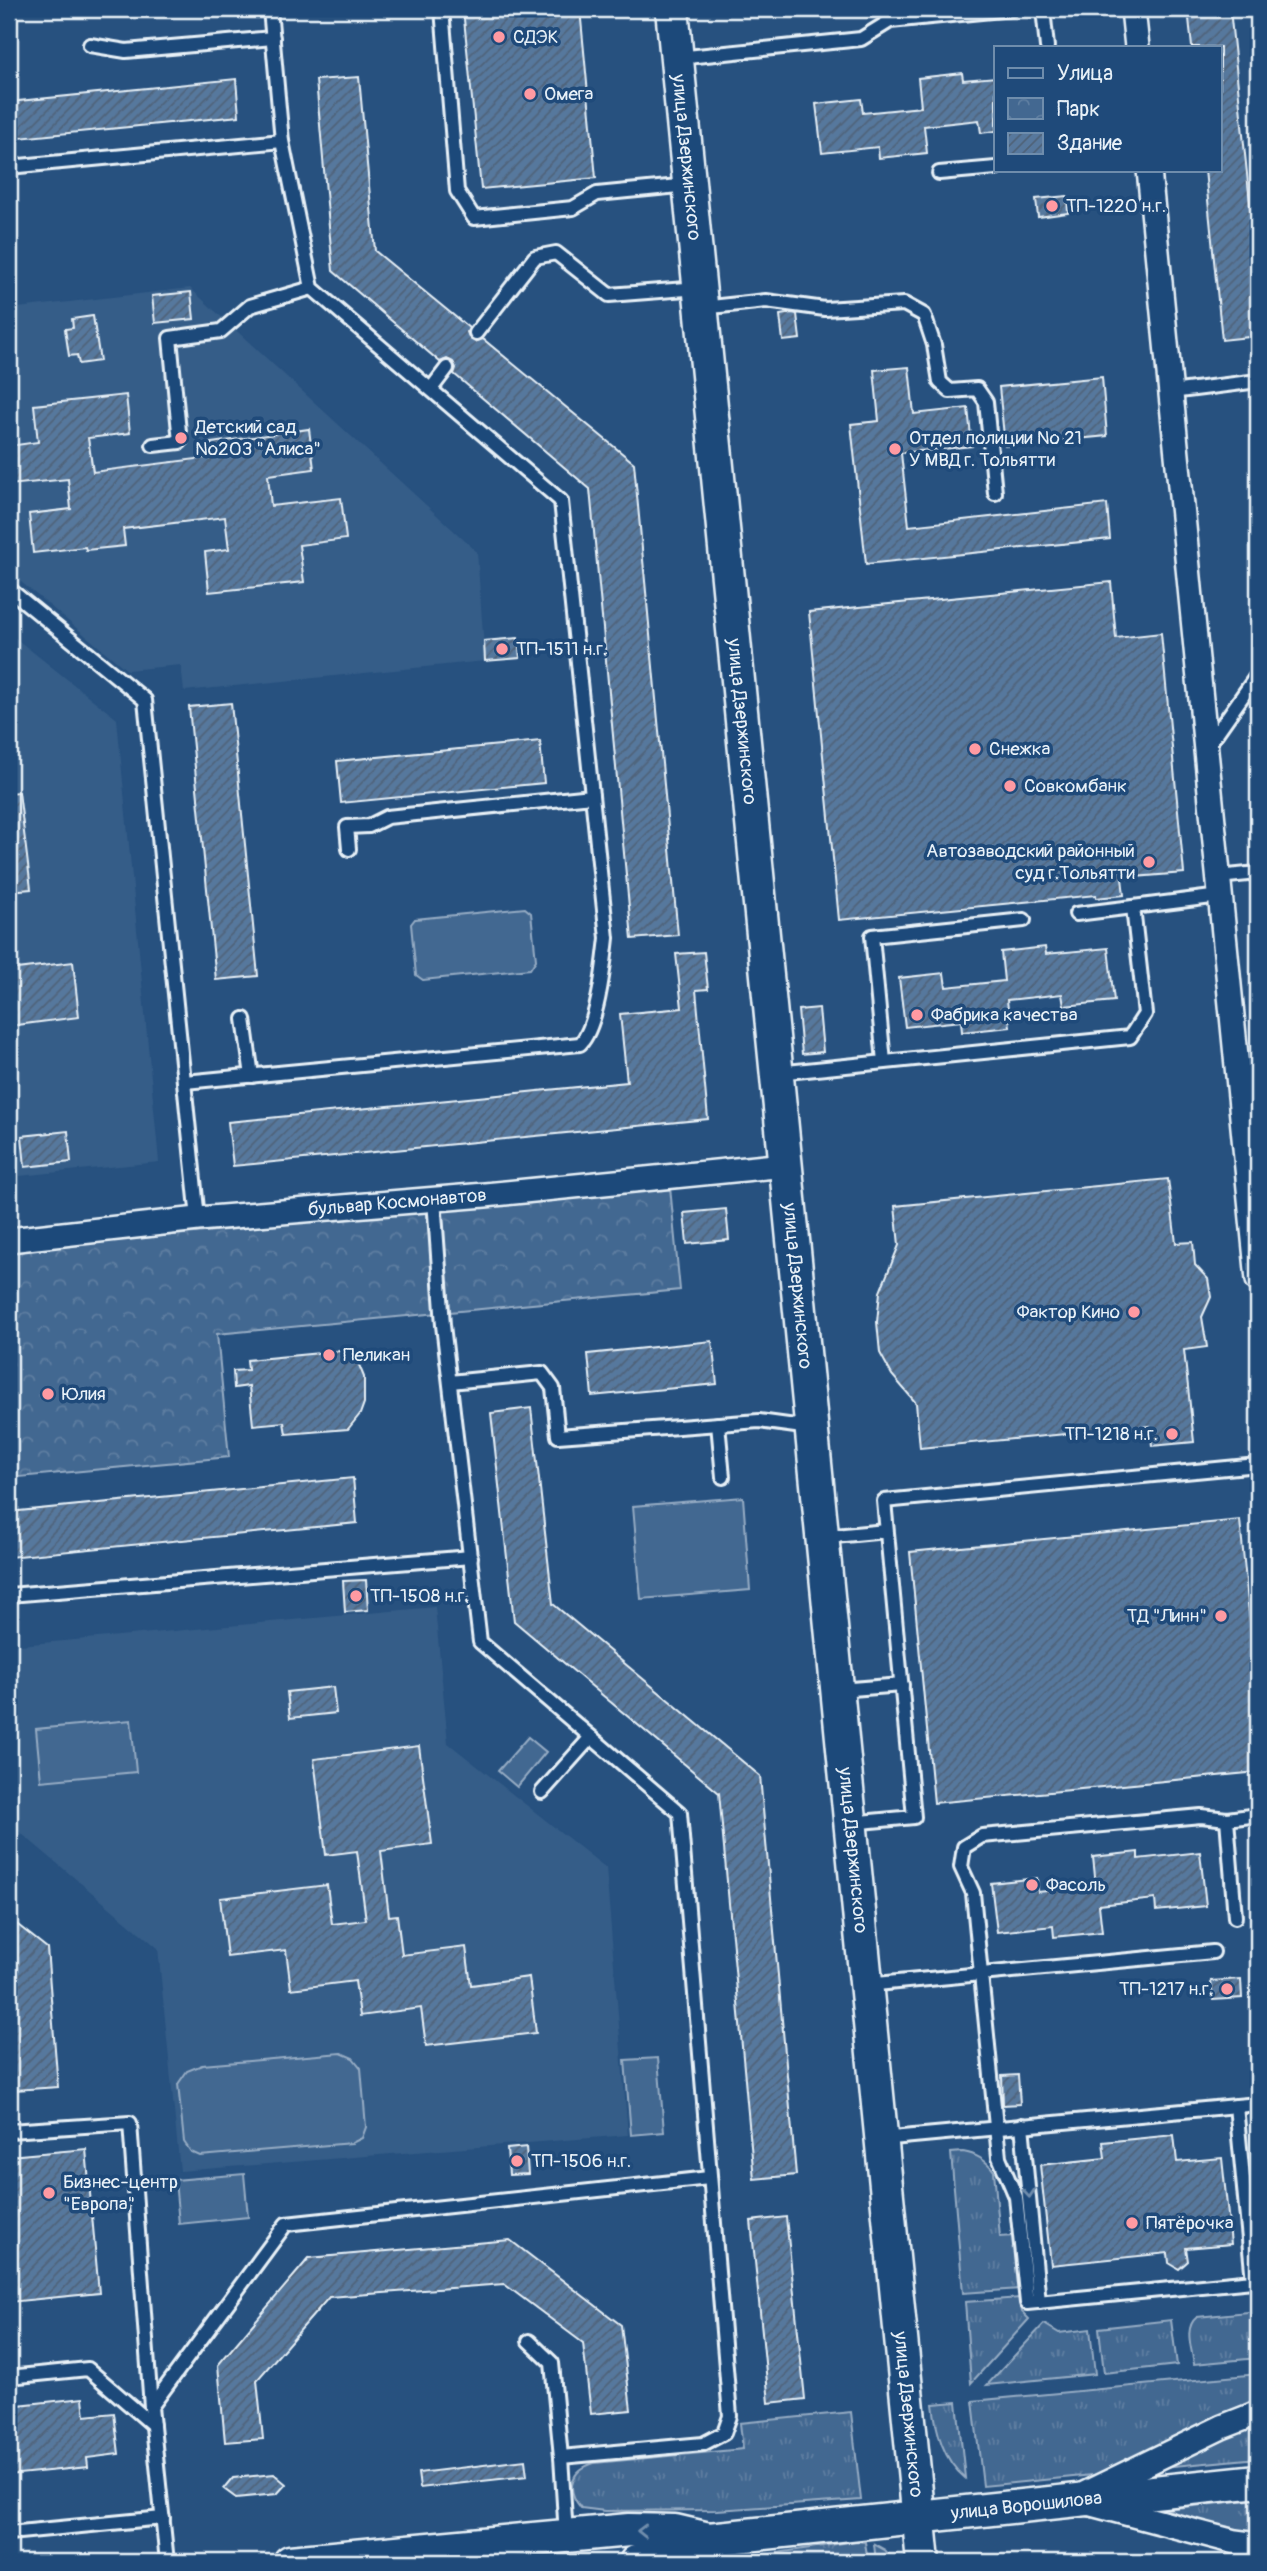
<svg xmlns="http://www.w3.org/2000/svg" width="1267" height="2571" viewBox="0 0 1267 2571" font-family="Pangolin,sans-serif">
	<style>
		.built { fill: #355d88 }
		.grass { fill: url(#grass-tufts); stroke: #96acc4; stroke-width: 2 }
		.park { fill: url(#park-crowns); stroke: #96acc4; stroke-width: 2 }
		.garden { fill: #436891; stroke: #96acc4; stroke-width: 2 }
		.building { fill: url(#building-hatch); stroke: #e8f1f8; stroke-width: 2 }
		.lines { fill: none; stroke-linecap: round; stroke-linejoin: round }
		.lane-casing { stroke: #e8f1f8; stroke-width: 18 }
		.street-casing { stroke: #e8f1f8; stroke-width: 28 }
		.secondary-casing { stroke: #e8f1f8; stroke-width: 37 }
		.lane { stroke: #1f4a7a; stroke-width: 12 }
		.street { stroke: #1f4a7a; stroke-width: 23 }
		.secondary { stroke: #1f4a7a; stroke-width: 32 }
		.oneway { stroke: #6f8dac }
		.poi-dot { fill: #ff9aa2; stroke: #1f4a7a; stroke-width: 2.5 }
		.labels { text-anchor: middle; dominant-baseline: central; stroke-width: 7; stroke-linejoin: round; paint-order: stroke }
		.poi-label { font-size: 19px; fill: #e8f1f8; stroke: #1f4a7a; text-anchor: start }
		.street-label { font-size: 19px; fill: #e8f1f8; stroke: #1f4a7a }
	</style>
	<defs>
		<pattern id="grass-tufts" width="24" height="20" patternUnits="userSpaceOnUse" patternTransform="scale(1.75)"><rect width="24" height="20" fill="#436891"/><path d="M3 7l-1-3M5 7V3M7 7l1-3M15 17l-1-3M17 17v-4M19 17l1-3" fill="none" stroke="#5e7ea1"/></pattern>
		<pattern id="park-crowns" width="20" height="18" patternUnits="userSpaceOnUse" patternTransform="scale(1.75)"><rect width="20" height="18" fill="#436891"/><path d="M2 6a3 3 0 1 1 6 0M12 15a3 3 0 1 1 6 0" fill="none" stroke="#5e7ea1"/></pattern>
		<pattern id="building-hatch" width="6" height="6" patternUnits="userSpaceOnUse" patternTransform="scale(1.75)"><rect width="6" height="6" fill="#57789d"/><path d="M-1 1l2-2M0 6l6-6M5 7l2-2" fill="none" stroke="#4f6278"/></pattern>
	</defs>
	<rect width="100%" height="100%" fill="#27517f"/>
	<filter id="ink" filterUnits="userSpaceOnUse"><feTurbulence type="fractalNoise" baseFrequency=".0143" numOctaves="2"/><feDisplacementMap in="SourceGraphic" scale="14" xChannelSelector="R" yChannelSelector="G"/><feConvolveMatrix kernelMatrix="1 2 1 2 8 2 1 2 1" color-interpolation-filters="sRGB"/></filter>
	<g filter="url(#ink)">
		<g class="built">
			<path d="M 190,288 L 477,552 L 485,661 L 184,691 L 181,665 L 127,670 L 9,572 L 9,309 Z"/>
			<path d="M 9,633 L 117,719 L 159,1162 L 9,1177 Z"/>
			<path d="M 435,1607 L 448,1743 L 606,1868 L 628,2135 L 180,2171 L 158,1948 L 9,1823 L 9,1646 Z"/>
		</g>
		<g class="grass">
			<path d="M 1258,2112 L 1258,2181 L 1252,2127 L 1254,2115 Z"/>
			<path d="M 963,2152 C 976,2154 986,2160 994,2171 L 1000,2237 L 1015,2236 L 1020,2289 L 963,2293 L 951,2153 Z"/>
			<path d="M 1020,2298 L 1022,2312 L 1029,2319 L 971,2383 L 965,2302 Z"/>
			<path d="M 1258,2311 L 1258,2358 L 1194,2364 C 1192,2349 1183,2328 1197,2317 Z"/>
			<path d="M 1171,2320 L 1177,2365 L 1104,2373 L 1099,2328 Z"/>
			<path d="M 1044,2324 L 1059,2333 L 1090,2329 L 1095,2374 L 987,2385 Z"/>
			<path d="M 1258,2374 L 1258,2399 L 1249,2402 L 1103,2474 L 983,2486 L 973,2401 Z"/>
			<path d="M 957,2402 L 965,2478 C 943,2460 936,2431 933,2404 Z"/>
			<path d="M 851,2412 L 861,2500 L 717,2510 L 605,2511 L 581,2508 C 565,2489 571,2470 594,2463 L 743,2449 L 740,2423 Z"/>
			<path d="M 1258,2422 L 1258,2458 L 1163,2467 Z"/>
			<path d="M 1258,2499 L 1258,2535 C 1227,2531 1196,2521 1166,2509 Z"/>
			<path d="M 856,2541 L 865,2542 L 868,2562 L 718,2562 Z"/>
			<path d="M 639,2544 L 483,2562 L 416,2562 Z"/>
			<path d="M 874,2544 L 885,2550 L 895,2562 L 876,2562 Z"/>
		</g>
		<path class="park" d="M 670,1187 L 680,1290 L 217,1334 L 229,1457 L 9,1478 L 9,1251 Z"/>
		<g class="garden">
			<path d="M 525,908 L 531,913 L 536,960 L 530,969 L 423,980 L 416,975 L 411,924 L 415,919 Z"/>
			<path d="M 743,1497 L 750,1590 L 641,1599 L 633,1506 Z"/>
			<path d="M 131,1720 L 136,1772 L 41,1781 L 36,1729 Z"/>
			<path d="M 528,1737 L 546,1752 L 517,1787 L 498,1771 Z"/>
			<path d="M 341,2053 L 353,2058 L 361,2068 L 366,2127 L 362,2138 L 352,2143 L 200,2156 L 191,2152 L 184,2142 L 178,2084 L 187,2071 L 202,2065 Z"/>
			<path d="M 658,2058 L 664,2132 L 631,2135 L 625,2060 Z"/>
			<path d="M 244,2174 L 248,2217 L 179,2224 L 175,2180 Z"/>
		</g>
		<g class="building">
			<path d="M 463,9 L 580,9 L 596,178 L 481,189 Z"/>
			<path d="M 1188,9 L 1230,9 L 1258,280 L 1258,336 L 1222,340 L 1205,170 L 1220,170 L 1220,47 L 1192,47 Z"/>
			<path d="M 962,73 L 963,80 L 996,77 L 996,131 L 981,133 L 979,120 L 924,126 L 927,153 L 879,158 L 878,147 L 822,153 L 816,104 L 861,99 L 863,113 L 921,107 L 918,78 Z"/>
			<path d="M 359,77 L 375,251 L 469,328 L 467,332 L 470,339 L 475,342 L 483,339 L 634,463 L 678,935 L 632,939 L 590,489 L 454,374 L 456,368 L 453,362 L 447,359 L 440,362 L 333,271 L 316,80 Z"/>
			<path d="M 236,79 L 239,116 L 9,139 L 9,102 Z"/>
			<path d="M 1067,196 L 1068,213 L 1038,217 L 1036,199 Z"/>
			<path d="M 191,292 L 194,319 L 155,323 L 152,296 Z"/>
			<path d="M 792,313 L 797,314 L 800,339 L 783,341 L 780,315 Z"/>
			<path d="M 93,316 L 100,361 L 79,364 L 77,355 L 69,356 L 65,329 L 73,328 L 72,319 Z"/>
			<path d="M 909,367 L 914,414 L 968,408 L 972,446 L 901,453 L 909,526 L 1107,504 L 1110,539 L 866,564 L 851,424 L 879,421 L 874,370 Z"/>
			<path d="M 1102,377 L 1107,436 L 1005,446 L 999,387 Z"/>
			<path d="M 126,395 L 130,433 L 88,438 L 93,472 L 213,457 L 211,443 L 309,429 L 314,469 L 268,475 L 271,506 L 341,498 L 346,539 L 299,545 L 304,582 L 209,592 L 205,552 L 229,549 L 225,517 L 123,529 L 125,546 L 86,550 L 85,547 L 33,553 L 29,514 L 71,509 L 68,479 L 9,485 L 9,446 L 38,442 L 34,405 Z"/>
			<path d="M 1111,582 L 1116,638 L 1161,633 L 1184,873 L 1122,878 L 1124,895 L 1096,898 L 1096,895 L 839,920 L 809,612 Z"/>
			<path d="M 518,638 L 520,658 L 485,661 L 484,641 Z"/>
			<path d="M 231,703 L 258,976 L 216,980 L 189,707 Z"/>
			<path d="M 540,741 L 544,783 L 341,803 L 337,761 Z"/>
			<path d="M 19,792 L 31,889 L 9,891 L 9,793 Z"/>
			<path d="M 1045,947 L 1046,954 L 1108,948 L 1114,1001 L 1064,1006 L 1062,994 L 1007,1000 L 1010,1027 L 962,1032 L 961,1021 L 905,1027 L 899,978 L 944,973 L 946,987 L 1004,981 L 1001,952 Z"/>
			<path d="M 704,952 L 708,989 L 696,990 L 708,1119 L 233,1166 L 228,1122 L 627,1082 L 620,1014 L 682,1008 L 676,954 Z"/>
			<path d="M 73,962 L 79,1017 L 9,1026 L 9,970 Z"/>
			<path d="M 819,1008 L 823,1052 L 802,1054 L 798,1010 Z"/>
			<path d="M 68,1131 L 71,1162 L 25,1167 L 22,1136 Z"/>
			<path d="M 1168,1179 L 1176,1243 L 1193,1242 L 1195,1265 L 1208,1279 L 1211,1297 L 1202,1317 L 1207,1347 L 1184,1350 L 1194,1442 L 1152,1446 L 1150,1426 L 920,1448 L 916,1403 L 892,1375 L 880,1353 L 877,1322 L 880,1292 L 899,1245 L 895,1206 Z"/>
			<path d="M 726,1209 L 729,1240 L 687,1244 L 684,1213 Z"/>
			<path d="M 712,1341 L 717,1384 L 592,1396 L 588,1354 Z"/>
			<path d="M 341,1351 L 359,1365 L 364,1377 L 364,1403 L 360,1414 L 348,1429 L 286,1434 L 284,1422 L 253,1425 L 249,1386 L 234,1388 L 233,1371 L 248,1370 L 247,1360 Z"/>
			<path d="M 531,1408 L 553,1604 L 760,1776 L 796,2175 L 754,2179 L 719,1793 L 514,1621 L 491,1413 Z"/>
			<path d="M 353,1478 L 357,1523 L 9,1557 L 9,1512 Z"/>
			<path d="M 1240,1520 L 1258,1706 L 1258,1772 L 934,1803 L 910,1552 Z"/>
			<path d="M 366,1580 L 368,1610 L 345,1612 L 343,1581 Z"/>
			<path d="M 333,1687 L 336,1713 L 290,1718 L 287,1692 Z"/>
			<path d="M 419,1746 L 432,1844 L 381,1851 L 389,1916 L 397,1915 L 402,1955 L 466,1947 L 471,1985 L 529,1977 L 536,2033 L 426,2046 L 421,2008 L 360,2016 L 355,1981 L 291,1989 L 286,1950 L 227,1957 L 220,1898 L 327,1885 L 332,1924 L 366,1920 L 357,1851 L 326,1855 L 314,1759 Z"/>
			<path d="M 1138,1852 L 1138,1859 L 1200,1852 L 1206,1906 L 1156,1911 L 1155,1899 L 1099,1905 L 1102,1932 L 1054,1937 L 1053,1926 L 997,1932 L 991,1883 L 1037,1878 L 1038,1892 L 1096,1886 L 1093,1857 Z"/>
			<path d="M 9,1918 L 47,1948 L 58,2087 L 15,2090 L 9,2011 Z"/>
			<path d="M 1241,1979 L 1242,1998 L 1213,2000 L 1211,1981 Z"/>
			<path d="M 1018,2075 L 1020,2104 L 1003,2105 L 1002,2076 Z"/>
			<path d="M 1174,2135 L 1177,2162 L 1222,2158 L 1231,2244 L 1186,2248 L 1188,2261 L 1179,2269 L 1169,2263 L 1168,2253 L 1051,2265 L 1040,2165 L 1105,2158 L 1103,2142 Z"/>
			<path d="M 526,2147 L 528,2174 L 509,2175 L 507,2149 Z"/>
			<path d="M 86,2149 L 99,2293 L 9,2302 L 9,2156 Z"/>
			<path d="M 786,2217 L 805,2399 L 769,2403 L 751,2221 Z"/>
			<path d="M 510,2240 L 621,2325 L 631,2410 L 591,2414 L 583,2343 L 504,2284 L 329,2297 L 257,2380 L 263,2439 L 225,2442 L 218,2365 L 309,2258 Z"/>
			<path d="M 83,2398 L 85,2416 L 114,2413 L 119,2454 L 87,2458 L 88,2467 L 9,2475 L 9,2406 Z"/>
			<path d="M 525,2460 L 527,2476 L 420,2488 L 418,2473 Z"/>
			<path d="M 274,2474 L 286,2484 L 277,2494 L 236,2498 L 224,2489 L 233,2478 Z"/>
		</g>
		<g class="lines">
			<g class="lane-casing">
				<g id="lane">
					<path d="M 442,9 L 457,191 L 474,218 L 573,208 L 597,194 L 689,185"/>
					<path d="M 1043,9 L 1047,47"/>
					<path d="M 90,45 L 126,51 L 273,38"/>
					<path d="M 677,58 L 861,39 L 890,21 L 1012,9"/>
					<path d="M 9,167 L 282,141"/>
					<path d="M 939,173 L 996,168"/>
					<path d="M 702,308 L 766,301 L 825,309 L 904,304 L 924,315 L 934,345 L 940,382 L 950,391 L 977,389 L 986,402 L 995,493"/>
					<path d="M 476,333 L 535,257 L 556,253 L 609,295 L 699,288"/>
					<path d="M 431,389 L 447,368"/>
					<path d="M 1171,392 L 1258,381"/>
					<path d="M 153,445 L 180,442 L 170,338 L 221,331 L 250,306 L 312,288"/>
					<path d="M 9,589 L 145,700 L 198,1219"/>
					<path d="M 1206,748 L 1258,674"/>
					<path d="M 349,849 L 347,827 L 369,826 L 387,817 L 592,796"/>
					<path d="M 1218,877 L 1258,873"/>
					<path d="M 1076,914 L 1133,907"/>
					<path d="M 244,1019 L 252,1076"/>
					<path d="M 884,1062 L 872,936 L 1024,920"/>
					<path d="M 777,1073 L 1130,1037 L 1145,1014 L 1133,907 L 1220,896"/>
					<path d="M 185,1082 L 580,1044 C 598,1026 604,964 607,938 L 561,501 L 312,288 L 282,141 L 270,9"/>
					<path d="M 434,1199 L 443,1325 L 480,1642 L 680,1813 L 730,2416 L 724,2433 L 703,2444 L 561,2457 L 566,2535"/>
					<path d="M 450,1382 L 542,1373 L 553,1388 L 558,1436 L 759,1421 L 810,1428"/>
					<path d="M 718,1424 L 723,1477"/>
					<path d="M 824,1537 L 886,1531"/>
					<path d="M 9,1595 L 471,1557"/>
					<path d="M 839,1690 L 902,1685"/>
					<path d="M 542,1792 L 591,1737"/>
					<path d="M 1227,1819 L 1201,1816 L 982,1836 L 964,1847 L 961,1867 L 973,1893 L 999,2157 L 1016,2197 L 1027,2303 L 1253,2281 L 1236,2106"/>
					<path d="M 850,1823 L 914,1817 L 884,1501 L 1258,1465"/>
					<path d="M 1235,1917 L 1227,1819 L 1258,1815"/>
					<path d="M 866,1985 L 1213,1952"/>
					<path d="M 1022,2125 L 1039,2302"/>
					<path d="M 9,2131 L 130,2123 L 151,2407 L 167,2562"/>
					<path d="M 881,2139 L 1258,2104"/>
					<path d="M 529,2341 L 552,2363 L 561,2457"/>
					<path d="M 9,2377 L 88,2369 L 153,2425"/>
					<path d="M 151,2407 L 286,2224 L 709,2178"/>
					<path d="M 9,2533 L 163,2518"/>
				</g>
			</g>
			<g class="street-casing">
				<g id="street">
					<path d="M 1133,9 L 1137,47"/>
					<path d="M 1149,170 L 1258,1280"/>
					<path id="s1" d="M 9,1240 L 198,1219 L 485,1195 L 785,1165"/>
					<path d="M 1086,2493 L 1222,2427 L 1258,2413"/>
					<path d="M 1091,2504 L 1235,2542 L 1258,2545"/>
				</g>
			</g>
			<g class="secondary-casing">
				<g id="secondary">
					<path id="s2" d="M 672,9 L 923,2562"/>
					<path d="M 290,2562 L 629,2530 L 675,2531 L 709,2539"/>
					<path id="s3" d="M 636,2562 L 677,2553 L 709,2539 L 1258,2481"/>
				</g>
			</g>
			<use href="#lane" class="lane"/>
			<use href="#street" class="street"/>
			<use href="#secondary" class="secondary"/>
		</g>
		<defs><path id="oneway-chevron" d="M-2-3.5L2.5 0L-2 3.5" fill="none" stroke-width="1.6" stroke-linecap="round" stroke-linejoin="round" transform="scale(1.75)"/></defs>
		<g class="oneway">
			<use href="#oneway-chevron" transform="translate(1029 2193) rotate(85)"/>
			<use href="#oneway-chevron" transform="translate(642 2531) rotate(-179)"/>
		</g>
	</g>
	<g class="poi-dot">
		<circle cx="499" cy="37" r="7"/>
		<circle cx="530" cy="94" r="7"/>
		<circle cx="1052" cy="206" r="7"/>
		<circle cx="181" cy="438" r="7"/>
		<circle cx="895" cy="449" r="7"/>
		<circle cx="502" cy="649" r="7"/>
		<circle cx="975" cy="749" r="7"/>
		<circle cx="1010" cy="786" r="7"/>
		<circle cx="1149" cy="862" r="7"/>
		<circle cx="917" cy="1015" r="7"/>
		<circle cx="1134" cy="1312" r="7"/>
		<circle cx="329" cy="1355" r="7"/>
		<circle cx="48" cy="1394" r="7"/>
		<circle cx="1172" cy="1434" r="7"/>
		<circle cx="356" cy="1596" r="7"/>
		<circle cx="1221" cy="1616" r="7"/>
		<circle cx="1032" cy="1885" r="7"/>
		<circle cx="1227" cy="1989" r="7"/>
		<circle cx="517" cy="2161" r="7"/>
		<circle cx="49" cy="2193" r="7"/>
		<circle cx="1132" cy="2223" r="7"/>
	</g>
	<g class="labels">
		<g class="poi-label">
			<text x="513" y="37">СДЭК</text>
			<text x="544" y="94">Омега</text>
			<text x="1066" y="206">ТП-1220 н.г.</text>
			<text x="195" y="427">Детский сад<tspan x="195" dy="22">№203 "Алиса"</tspan></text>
			<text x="909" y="438">Отдел полиции № 21<tspan x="909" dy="22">У МВД г. Тольятти</tspan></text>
			<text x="516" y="649">ТП-1511 н.г.</text>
			<text x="989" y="749">Снежка</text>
			<text x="1024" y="786">Совкомбанк</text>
			<text x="1135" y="851" text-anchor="end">Автозаводский районный<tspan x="1135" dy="22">суд г.Тольятти</tspan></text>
			<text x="931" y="1015">Фабрика качества</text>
			<text x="1120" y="1312" text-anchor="end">Фактор Кино</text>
			<text x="343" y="1355">Пеликан</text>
			<text x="62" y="1394">Юлия</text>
			<text x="1158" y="1434" text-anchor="end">ТП-1218 н.г.</text>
			<text x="370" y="1596">ТП-1508 н.г.</text>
			<text x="1207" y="1616" text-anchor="end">ТД "Линн"</text>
			<text x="1046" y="1885">Фасоль</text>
			<text x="1213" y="1989" text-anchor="end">ТП-1217 н.г.</text>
			<text x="531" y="2161">ТП-1506 н.г.</text>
			<text x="63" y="2182">Бизнес-центр<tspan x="63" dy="22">"Европа"</tspan></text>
			<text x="1146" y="2223">Пятёрочка</text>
		</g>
		<g class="street-label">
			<text stroke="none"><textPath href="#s2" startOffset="149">улица Дзержинского</textPath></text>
			<text stroke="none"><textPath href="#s2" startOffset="716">улица Дзержинского</textPath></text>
			<text stroke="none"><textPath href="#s1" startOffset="390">бульвар Космонавтов</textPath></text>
			<text stroke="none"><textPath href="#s2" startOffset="1283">улица Дзержинского</textPath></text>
			<text stroke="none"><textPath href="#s2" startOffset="1850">улица Дзержинского</textPath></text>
			<text stroke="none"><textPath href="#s2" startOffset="2417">улица Дзержинского</textPath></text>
			<text stroke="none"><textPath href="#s3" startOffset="396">улица Ворошилова</textPath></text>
		</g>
	</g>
	<rect width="1267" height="2571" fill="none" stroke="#1f4a7a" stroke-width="35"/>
	<rect x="18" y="18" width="1232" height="2536" fill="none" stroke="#e8f1f8" stroke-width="2.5" filter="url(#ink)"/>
	<rect x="994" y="46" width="228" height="126" fill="#1f4a7a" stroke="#6f8dac" stroke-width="2"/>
	<rect x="1008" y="68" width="35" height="10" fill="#1f4a7a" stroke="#6f8dac" stroke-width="2"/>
	<text x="1057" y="80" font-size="21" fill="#e8f1f8">Улица</text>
	<rect x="1008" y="98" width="35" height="21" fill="url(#park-crowns)" stroke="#6f8dac" stroke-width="2"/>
	<text x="1057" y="116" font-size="21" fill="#e8f1f8">Парк</text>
	<rect x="1008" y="133" width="35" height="21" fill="url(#building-hatch)" stroke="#6f8dac" stroke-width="2"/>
	<text x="1057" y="150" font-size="21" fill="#e8f1f8">Здание</text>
</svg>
